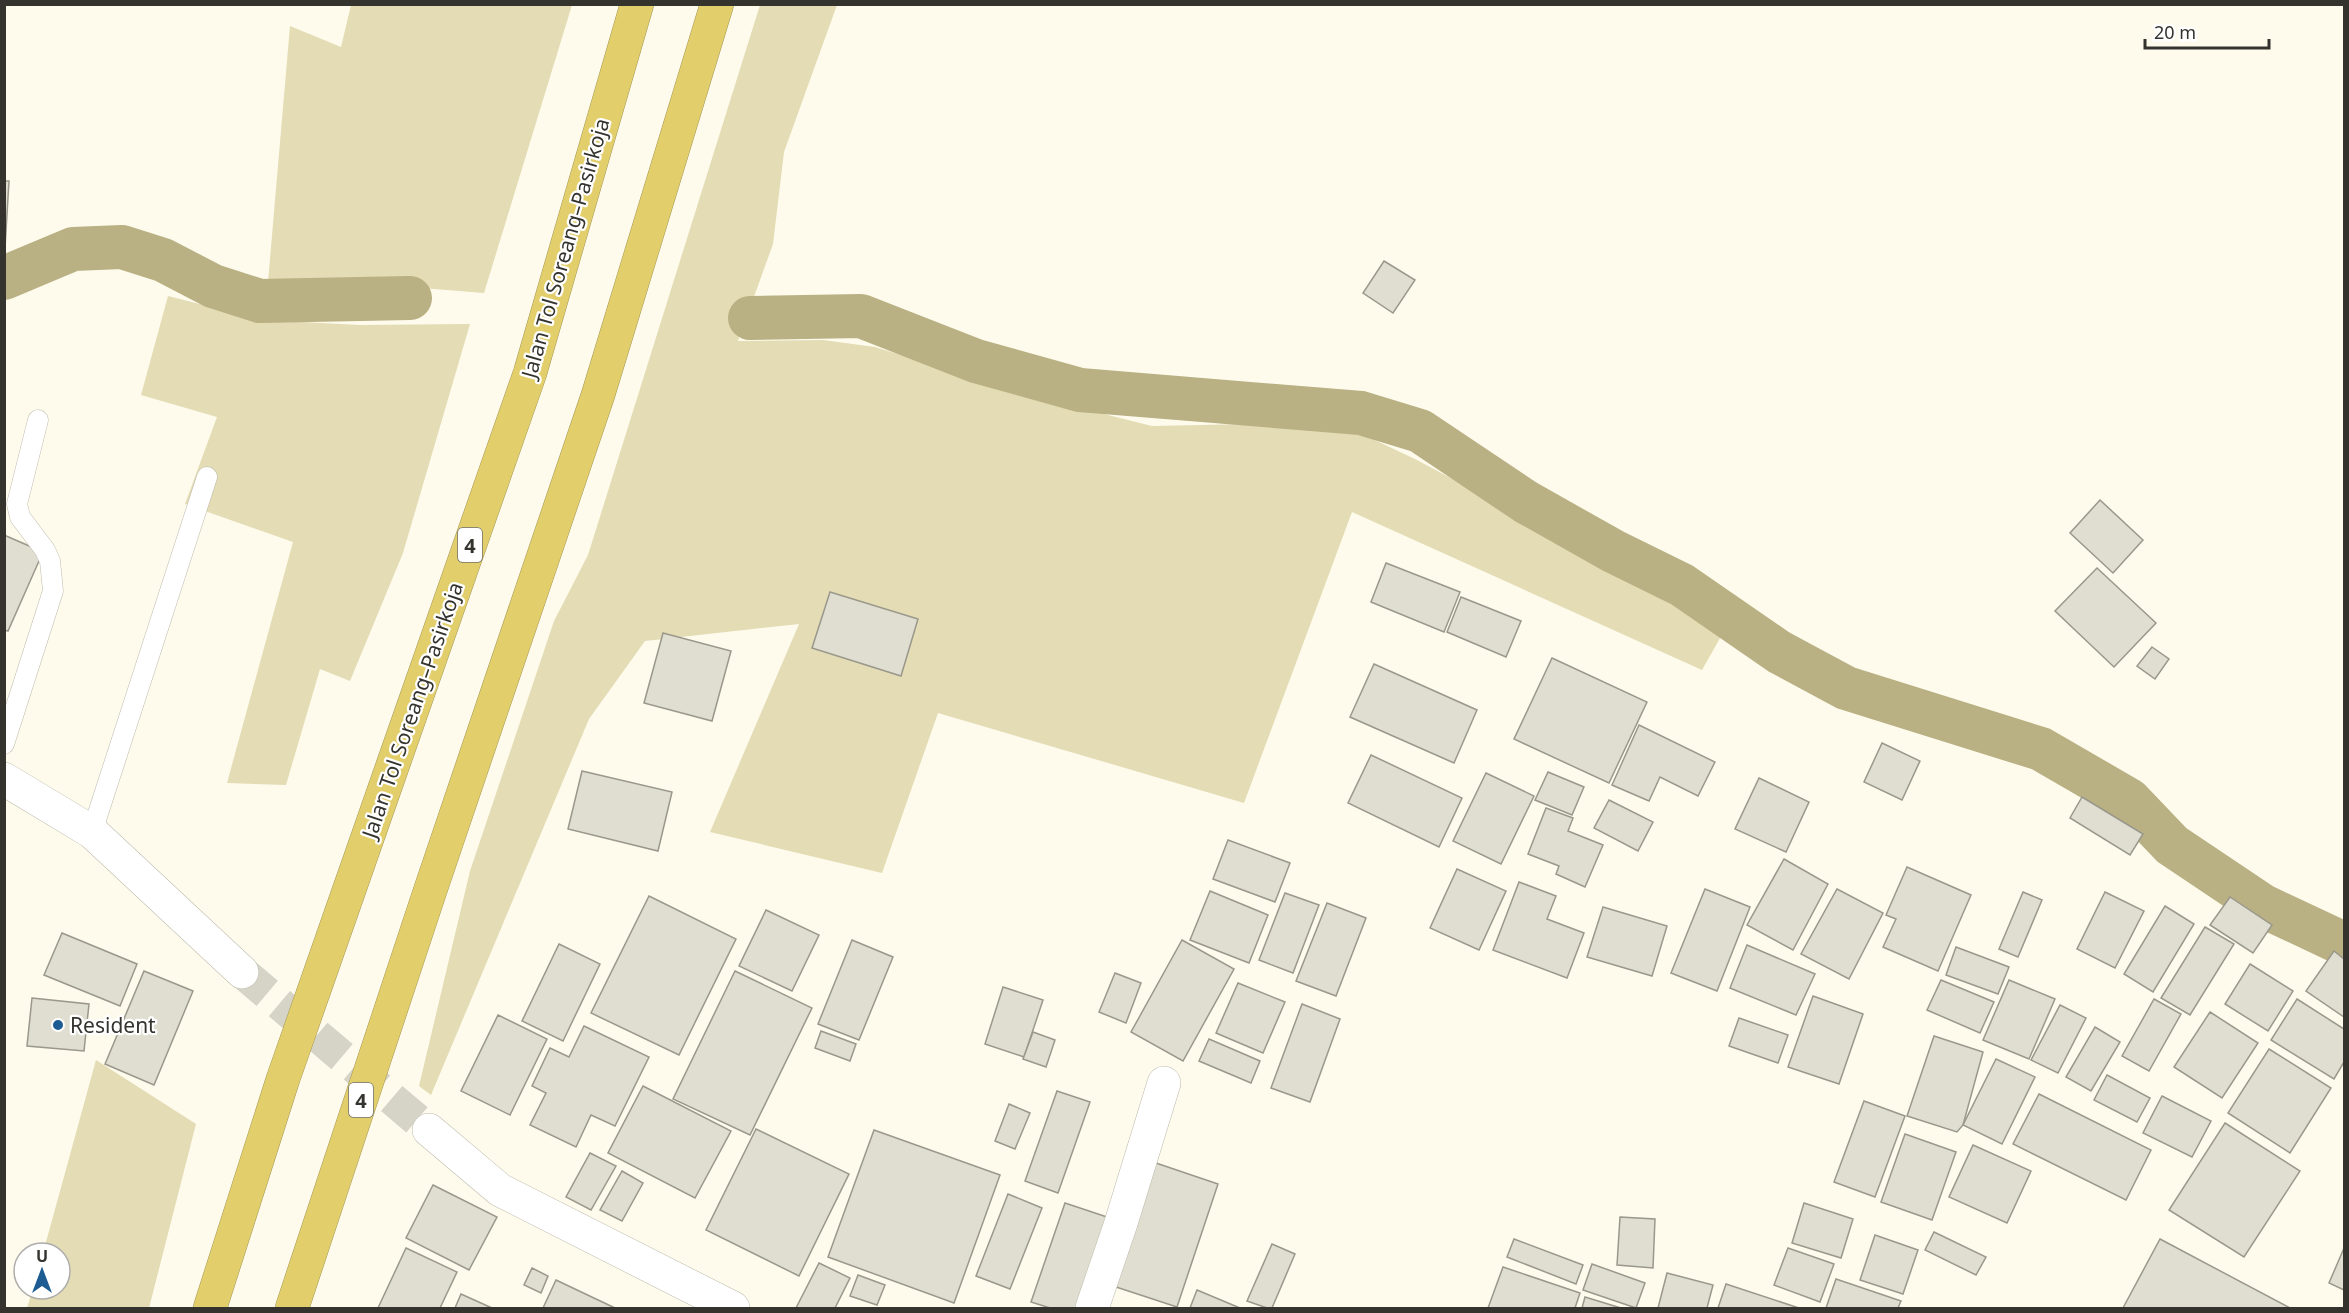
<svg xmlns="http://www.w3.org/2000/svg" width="2349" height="1313" viewBox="0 0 2349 1313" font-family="'Noto Sans',sans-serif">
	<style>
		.green { fill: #e3dcb4 }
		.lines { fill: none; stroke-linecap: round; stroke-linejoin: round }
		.canal { stroke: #b9b083; stroke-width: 44 }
		.building { fill: #e0ded0; stroke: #9a988b; stroke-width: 1.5 }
		.minor-tunnel { stroke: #d6d3c7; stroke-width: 33; stroke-dasharray: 33 16; stroke-linecap: butt }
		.service-casing { stroke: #bdbbad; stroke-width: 21 }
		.minor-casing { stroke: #bdbbad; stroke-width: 34 }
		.motorway-casing { stroke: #a59856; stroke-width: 34 }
		.service { stroke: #fff; stroke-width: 20 }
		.minor { stroke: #fff; stroke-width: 33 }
		.motorway { stroke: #e2cf6c; stroke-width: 33 }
		.poi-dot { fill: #1d5c92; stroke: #fff; stroke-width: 2 }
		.labels { text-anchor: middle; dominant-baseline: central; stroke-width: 4.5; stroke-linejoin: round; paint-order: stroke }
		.shield { fill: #fff; stroke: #71706d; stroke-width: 1.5 }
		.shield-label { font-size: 20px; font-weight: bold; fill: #34332e }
		.street-label { font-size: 21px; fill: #34332e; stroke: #fff }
		.poi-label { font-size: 21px; fill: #34332e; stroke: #fff; text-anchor: start }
	</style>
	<rect width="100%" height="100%" fill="#fefbed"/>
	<g class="green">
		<path d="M 351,5 L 572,5 L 484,293 L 384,285 L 268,282 L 290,26 L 341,47 Z"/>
		<path d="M 760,5 L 837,5 L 784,152 L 773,244 L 738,341 L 823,340 L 875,347 L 1044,399 L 1152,426 L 1248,424 L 1362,434 L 1417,460 L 1527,519 L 1724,631 L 1702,670 L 1352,512 L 1244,803 L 938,713 L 882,873 L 710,832 L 799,624 L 645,641 L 589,719 L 431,1095 L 419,1086 L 470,871 L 554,621 L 588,555 Z"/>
		<path d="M 168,296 L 263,320 L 360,325 L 470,324 L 403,553 L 350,681 L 320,669 L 286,785 L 227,783 L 293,542 L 185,504 L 217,417 L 141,395 Z"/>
		<path d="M 96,1060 L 196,1124 L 149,1308 L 27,1308 L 33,1289 L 60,1289 L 60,1253 L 43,1253 Z"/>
	</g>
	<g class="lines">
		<g class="canal">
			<path d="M 4,278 L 73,249 L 122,247 L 163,260 L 213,286 L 260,301 L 410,298"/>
			<path d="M 750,318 L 861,316 L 976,361 L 1080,390 L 1361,413 L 1420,431 L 1526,502 L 1613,551 L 1682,585 L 1779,652 L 1846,688 L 2041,749 L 2129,800 L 2172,845 L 2263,906 L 2344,944"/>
		</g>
	</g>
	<g class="building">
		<path d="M 4,181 L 9,181 L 5,248 L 4,248 Z"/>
		<path d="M 1384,261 L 1415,280 L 1393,313 L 1363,293 Z"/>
		<path d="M 2100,500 L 2143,540 L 2113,573 L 2070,533 Z"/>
		<path d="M 4,535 L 43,552 L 8,631 L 4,630 Z"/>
		<path d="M 1386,563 L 1460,592 L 1444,632 L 1371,602 Z"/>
		<path d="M 2097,568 L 2156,623 L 2114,667 L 2055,611 Z"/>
		<path d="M 830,592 L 918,619 L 901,676 L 812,648 Z"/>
		<path d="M 1461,597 L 1521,621 L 1506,657 L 1447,632 Z"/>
		<path d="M 663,633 L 731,651 L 712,721 L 644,703 Z"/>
		<path d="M 2152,647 L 2169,659 L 2155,679 L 2137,666 Z"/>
		<path d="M 1552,658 L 1647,702 L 1609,783 L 1514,739 Z"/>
		<path d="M 1374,664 L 1477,710 L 1454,763 L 1350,717 Z"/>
		<path d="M 1639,725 L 1715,762 L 1698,796 L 1660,777 L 1649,801 L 1612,785 Z"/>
		<path d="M 1882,743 L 1920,761 L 1902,800 L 1864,782 Z"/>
		<path d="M 1371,755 L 1462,798 L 1439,847 L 1348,803 Z"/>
		<path d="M 582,771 L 672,792 L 658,851 L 568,829 Z"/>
		<path d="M 1548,772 L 1584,787 L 1572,815 L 1535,800 Z"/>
		<path d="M 1486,773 L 1534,796 L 1501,864 L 1453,841 Z"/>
		<path d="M 1759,778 L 1809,802 L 1786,852 L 1735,829 Z"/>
		<path d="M 2082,797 L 2143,834 L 2130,855 L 2070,818 Z"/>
		<path d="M 1609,800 L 1653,822 L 1638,851 L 1594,828 Z"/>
		<path d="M 1546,808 L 1573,818 L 1568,831 L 1603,845 L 1585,887 L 1556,874 L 1559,866 L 1528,854 Z"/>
		<path d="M 1228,840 L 1290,863 L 1275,902 L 1213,879 Z"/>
		<path d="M 1784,859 L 1828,884 L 1793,950 L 1747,925 Z"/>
		<path d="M 1907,867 L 1971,895 L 1938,971 L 1883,947 L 1896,919 L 1886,915 Z"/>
		<path d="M 1457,869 L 1506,891 L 1479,950 L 1430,928 Z"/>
		<path d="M 1519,882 L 1556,896 L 1547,919 L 1584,933 L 1567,978 L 1493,950 Z"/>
		<path d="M 1705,889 L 1750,907 L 1717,991 L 1671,973 Z"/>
		<path d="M 1837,889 L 1883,913 L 1849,979 L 1801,954 Z"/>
		<path d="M 1210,891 L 1268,915 L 1249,963 L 1190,940 Z"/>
		<path d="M 2023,892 L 2042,900 L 2018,957 L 1999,949 Z"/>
		<path d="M 2105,892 L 2144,911 L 2115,968 L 2077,949 Z"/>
		<path d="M 1285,893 L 1319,905 L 1293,973 L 1259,960 Z"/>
		<path d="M 649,896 L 736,939 L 679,1055 L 591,1013 Z"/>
		<path d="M 2230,897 L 2272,925 L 2253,953 L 2210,925 Z"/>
		<path d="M 1327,903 L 1366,918 L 1336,996 L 1296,981 Z"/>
		<path d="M 2165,906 L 2194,924 L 2153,992 L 2124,974 Z"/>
		<path d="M 1603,907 L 1667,926 L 1652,976 L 1587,957 Z"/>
		<path d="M 766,910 L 819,935 L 792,991 L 739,966 Z"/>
		<path d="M 2205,927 L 2234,944 L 2190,1015 L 2161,998 Z"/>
		<path d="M 62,933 L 137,964 L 120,1006 L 44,975 Z"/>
		<path d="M 852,940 L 893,957 L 859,1040 L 818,1024 Z"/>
		<path d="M 1182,940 L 1234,969 L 1183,1061 L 1131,1032 Z"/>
		<path d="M 559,944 L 600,964 L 563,1041 L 522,1021 Z"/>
		<path d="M 1747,945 L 1815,974 L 1796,1015 L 1730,988 Z"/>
		<path d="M 1956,947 L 2009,967 L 1998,994 L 1946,975 Z"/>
		<path d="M 2334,951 L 2344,959 L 2344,1017 L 2306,991 Z"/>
		<path d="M 2250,964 L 2293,991 L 2268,1031 L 2225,1004 Z"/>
		<path d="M 144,971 L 193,991 L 154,1085 L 105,1064 Z"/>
		<path d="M 735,971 L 812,1008 L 750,1135 L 673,1099 Z"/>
		<path d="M 1115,973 L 1141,983 L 1126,1023 L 1099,1012 Z"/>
		<path d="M 1941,980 L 1994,1002 L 1980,1033 L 1927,1010 Z"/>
		<path d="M 2009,980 L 2055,999 L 2029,1059 L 1983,1040 Z"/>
		<path d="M 1238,983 L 1285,1002 L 1263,1053 L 1216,1033 Z"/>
		<path d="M 1003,987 L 1043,1000 L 1024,1057 L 985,1044 Z"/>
		<path d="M 1813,996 L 1863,1014 L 1839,1084 L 1788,1067 Z"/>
		<path d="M 32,998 L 89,1004 L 84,1051 L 27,1046 Z"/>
		<path d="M 2154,999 L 2181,1014 L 2149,1071 L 2122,1056 Z"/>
		<path d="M 2297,999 L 2344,1029 L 2344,1062 L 2334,1079 L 2271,1040 Z"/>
		<path d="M 1302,1004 L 1340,1019 L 1310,1102 L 1271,1088 Z"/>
		<path d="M 2060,1005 L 2086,1018 L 2058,1073 L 2031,1060 Z"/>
		<path d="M 2210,1012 L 2258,1043 L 2222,1098 L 2174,1067 Z"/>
		<path d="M 498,1015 L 547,1039 L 510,1115 L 461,1091 Z"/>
		<path d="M 1739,1018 L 1788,1035 L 1778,1063 L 1729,1046 Z"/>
		<path d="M 584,1026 L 649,1057 L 615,1126 L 591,1115 L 576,1147 L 530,1125 L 546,1093 L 532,1086 L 550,1048 L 569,1057 Z"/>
		<path d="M 2095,1027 L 2120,1042 L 2091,1091 L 2066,1077 Z"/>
		<path d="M 821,1031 L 856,1044 L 850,1061 L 815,1048 Z"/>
		<path d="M 1033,1032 L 1055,1040 L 1046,1067 L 1023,1059 Z"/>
		<path d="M 1934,1036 L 1983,1052 L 1963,1125 L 1957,1132 L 1907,1116 Z"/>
		<path d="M 1209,1039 L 1260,1061 L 1251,1083 L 1199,1061 Z"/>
		<path d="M 2269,1049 L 2331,1088 L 2290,1153 L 2228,1113 Z"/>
		<path d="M 1996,1059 L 2035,1077 L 2002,1144 L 1963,1125 Z"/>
		<path d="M 2107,1075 L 2150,1098 L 2137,1122 L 2094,1100 Z"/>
		<path d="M 643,1086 L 731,1131 L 695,1198 L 608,1153 Z"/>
		<path d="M 1057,1091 L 1090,1102 L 1058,1193 L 1025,1181 Z"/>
		<path d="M 2039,1094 L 2151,1150 L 2126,1200 L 2013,1144 Z"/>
		<path d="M 2162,1096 L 2211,1121 L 2192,1157 L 2143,1133 Z"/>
		<path d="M 1864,1101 L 1905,1116 L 1875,1197 L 1834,1182 Z"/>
		<path d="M 1009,1104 L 1030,1113 L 1015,1149 L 995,1141 Z"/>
		<path d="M 2225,1123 L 2300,1171 L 2244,1257 L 2169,1210 Z"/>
		<path d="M 756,1129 L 849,1174 L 799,1276 L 706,1230 Z"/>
		<path d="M 874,1130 L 1000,1175 L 954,1303 L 828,1257 Z"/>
		<path d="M 1905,1134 L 1956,1152 L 1932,1220 L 1881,1202 Z"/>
		<path d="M 1973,1145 L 2031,1171 L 2007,1223 L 1949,1197 Z"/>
		<path d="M 590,1153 L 616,1166 L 591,1210 L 566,1197 Z"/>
		<path d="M 1153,1162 L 1218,1184 L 1177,1307 L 1113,1286 Z"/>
		<path d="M 622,1171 L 643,1183 L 622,1221 L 600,1210 Z"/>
		<path d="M 433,1185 L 497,1217 L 469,1270 L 406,1238 Z"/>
		<path d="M 1008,1194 L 1042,1208 L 1010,1289 L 976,1276 Z"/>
		<path d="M 1065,1203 L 1113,1219 L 1081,1308 L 1050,1308 L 1031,1302 Z"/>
		<path d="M 1804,1203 L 1853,1219 L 1841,1258 L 1792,1243 Z"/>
		<path d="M 1620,1217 L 1655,1219 L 1653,1268 L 1617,1265 Z"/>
		<path d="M 1934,1232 L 1986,1257 L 1976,1275 L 1925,1250 Z"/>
		<path d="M 1875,1235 L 1918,1250 L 1903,1294 L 1860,1280 Z"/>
		<path d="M 1514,1239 L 1583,1265 L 1576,1284 L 1507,1257 Z"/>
		<path d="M 2160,1239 L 2290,1308 L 2123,1308 Z"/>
		<path d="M 1272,1244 L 1295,1254 L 1272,1308 L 1267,1308 L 1247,1301 Z"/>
		<path d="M 406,1248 L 457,1272 L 440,1308 L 378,1308 Z"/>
		<path d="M 1788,1248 L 1834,1264 L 1820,1302 L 1774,1285 Z"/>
		<path d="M 2344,1248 L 2344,1290 L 2329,1283 Z"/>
		<path d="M 819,1263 L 850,1278 L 835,1308 L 796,1308 Z"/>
		<path d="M 1592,1264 L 1645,1283 L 1636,1308 L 1583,1290 Z"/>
		<path d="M 1503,1267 L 1580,1293 L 1575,1308 L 1488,1308 Z"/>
		<path d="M 532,1268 L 548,1276 L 541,1293 L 524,1285 Z"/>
		<path d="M 1667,1273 L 1713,1285 L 1707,1308 L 1658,1308 Z"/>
		<path d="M 858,1275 L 885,1285 L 877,1305 L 850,1296 Z"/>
		<path d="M 1836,1279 L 1901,1301 L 1898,1308 L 1826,1308 Z"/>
		<path d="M 556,1280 L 615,1308 L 543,1308 Z"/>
		<path d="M 1726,1284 L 1799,1308 L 1718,1308 Z"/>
		<path d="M 1197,1290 L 1240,1308 L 1190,1308 Z"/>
		<path d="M 461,1294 L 492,1308 L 455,1308 Z"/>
		<path d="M 1585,1297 L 1621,1308 L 1582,1308 Z"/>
	</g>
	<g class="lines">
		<path class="minor-tunnel" d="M 242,972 L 429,1130"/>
		<g class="service-casing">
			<g id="service">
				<path d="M 4,744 L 53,591 L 50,561 L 45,550 L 20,517 L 17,504 L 38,420"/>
				<path d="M 92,832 L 207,477"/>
			</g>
		</g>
		<g class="minor-casing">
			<g id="minor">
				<path d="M 4,779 L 92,832 L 242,972"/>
				<path d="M 429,1130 L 500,1190 L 733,1308"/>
				<path d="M 1092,1308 L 1121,1223 L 1164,1083"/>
			</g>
		</g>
		<g class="motorway-casing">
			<g id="motorway">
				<path d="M 210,1308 L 283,1079 L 530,373 L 637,4"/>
				<path d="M 292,1308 L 430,891 L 598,395 L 717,4"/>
			</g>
		</g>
		<use href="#service" class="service"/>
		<use href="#minor" class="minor"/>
		<use href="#motorway" class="motorway"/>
	</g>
	<circle class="poi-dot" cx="58" cy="1025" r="6"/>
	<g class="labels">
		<g class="shield">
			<rect x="458" y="528" width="24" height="34" rx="4.5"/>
			<rect x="349" y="1083" width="24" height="34" rx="4.5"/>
		</g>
		<g class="shield-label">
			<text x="470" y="545">4</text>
			<text x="361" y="1100">4</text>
		</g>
		<g class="street-label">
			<text transform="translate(565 248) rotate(-74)">Jalan Tol Soreang–Pasirkoja</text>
			<text transform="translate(412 710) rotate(-71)">Jalan Tol Soreang–Pasirkoja</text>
		</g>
		<g class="poi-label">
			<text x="70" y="1025">Resident</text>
		</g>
	</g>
	<rect width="2349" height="1313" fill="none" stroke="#34332e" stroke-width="12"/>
	<g transform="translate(42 1271)"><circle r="28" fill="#ffffff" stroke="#aeadab" stroke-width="1.5"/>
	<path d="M0-4.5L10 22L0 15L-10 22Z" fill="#1d5c92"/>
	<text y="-9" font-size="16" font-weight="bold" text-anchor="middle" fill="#34332e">U</text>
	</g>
	<path d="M2145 39v9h124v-9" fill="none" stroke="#34332e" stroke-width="3"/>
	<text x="2154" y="39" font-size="18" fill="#34332e" stroke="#ffffff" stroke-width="4.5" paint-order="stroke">20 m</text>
</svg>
